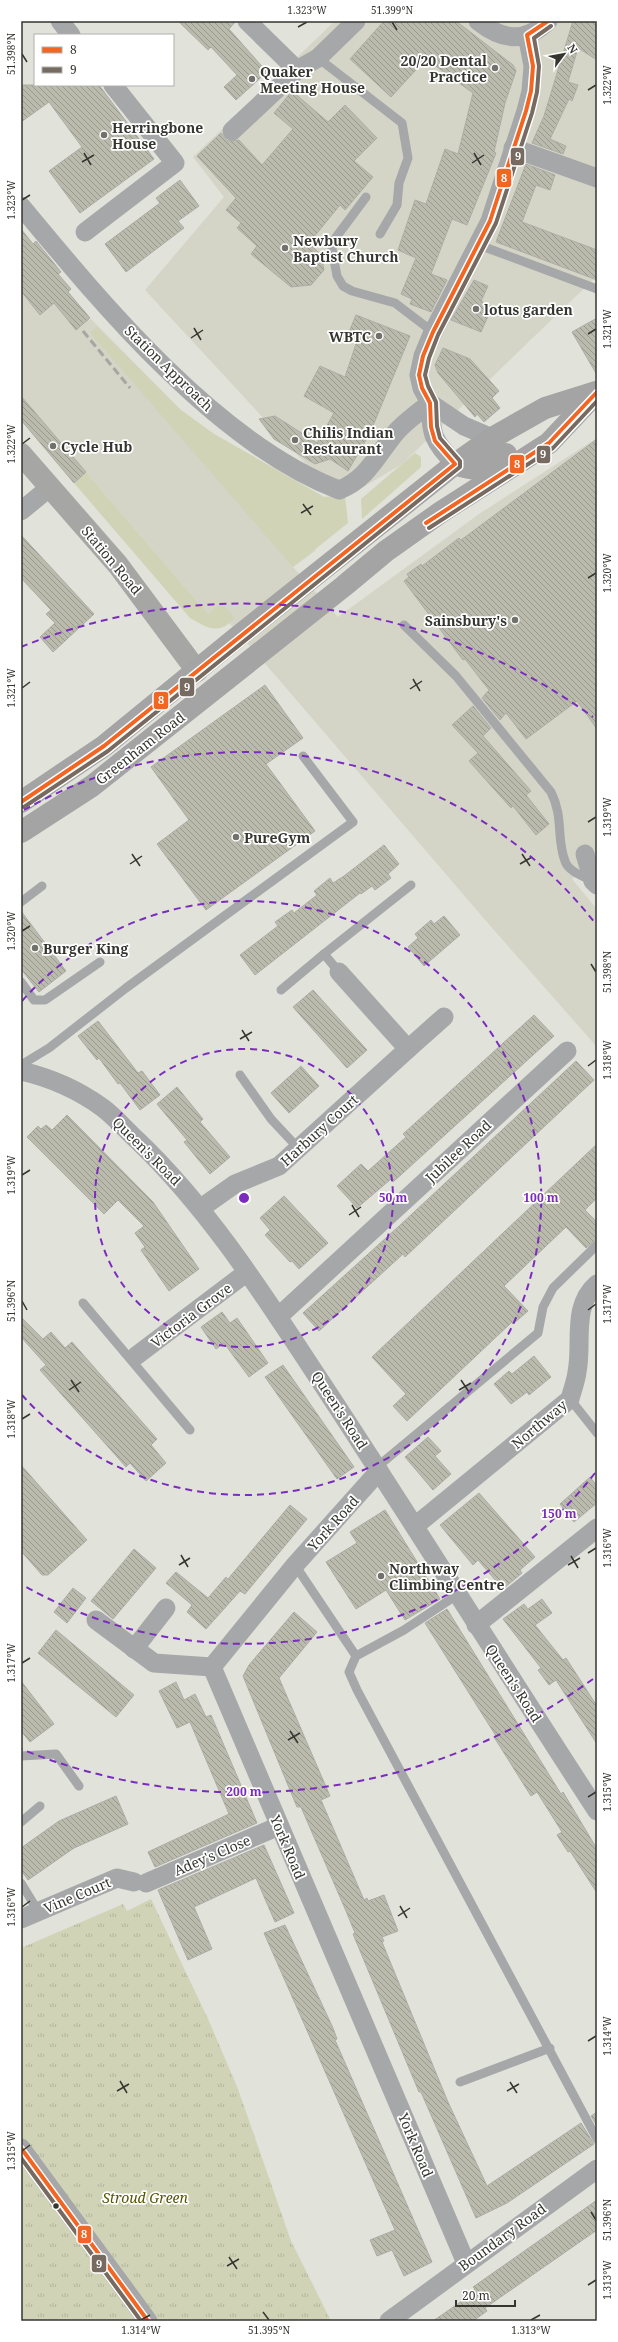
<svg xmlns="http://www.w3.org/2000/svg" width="618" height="2342" viewBox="0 0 618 2342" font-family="'Noto Serif',serif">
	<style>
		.built { fill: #d4d5c6 }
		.grass { fill: #d1d3b6 }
		.park { fill: url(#park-tufts) }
		.building { fill: url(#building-back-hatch); stroke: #acada7 }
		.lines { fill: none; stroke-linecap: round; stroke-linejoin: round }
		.lane { stroke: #a6a7a8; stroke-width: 9 }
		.street { stroke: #a6a7a8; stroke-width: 19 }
		.secondary { stroke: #a6a6a5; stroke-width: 22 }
		.highway { stroke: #a3a4a3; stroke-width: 22 }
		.rail { stroke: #a6a6a3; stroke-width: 3; stroke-dasharray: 8 4; stroke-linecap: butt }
		.bus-1-casing { stroke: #fff; stroke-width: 7 }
		.bus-2-casing { stroke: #fff; stroke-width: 7 }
		.bus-1 { stroke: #f26522; stroke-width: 4 }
		.bus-2 { stroke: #766a61; stroke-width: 4 }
		.ticks { fill: none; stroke: #363631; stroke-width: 1.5 }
		.ring { fill: none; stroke: #7b2cbf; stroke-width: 2; stroke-dasharray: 7 5 }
		.poi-dot { fill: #72726c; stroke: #fff; stroke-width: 1.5 }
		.bus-dot { fill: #363631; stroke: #fff; stroke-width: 1.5 }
		.labels { text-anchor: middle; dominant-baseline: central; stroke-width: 3.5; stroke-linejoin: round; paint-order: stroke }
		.poi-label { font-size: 14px; font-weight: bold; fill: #363631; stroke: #fff; text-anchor: start }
		.street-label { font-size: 14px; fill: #363631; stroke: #fff }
		.park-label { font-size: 14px; font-style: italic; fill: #565700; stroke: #fff }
		.centre { fill: #7b2cbf; stroke: #fff; stroke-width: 2 }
		.ring-label { font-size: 12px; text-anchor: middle; font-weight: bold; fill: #7b2cbf; stroke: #fff; stroke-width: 3.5; stroke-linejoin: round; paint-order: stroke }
		.line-badge { stroke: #fff; stroke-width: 1.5 }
		.badge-label { font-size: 11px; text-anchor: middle; font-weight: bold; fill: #fff }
		.neatline { fill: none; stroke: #363631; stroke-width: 1.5 }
		.ticks-label { font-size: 10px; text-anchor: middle; fill: #363631 }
	</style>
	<defs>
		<pattern id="park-tufts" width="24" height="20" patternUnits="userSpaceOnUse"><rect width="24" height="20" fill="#d1d3b6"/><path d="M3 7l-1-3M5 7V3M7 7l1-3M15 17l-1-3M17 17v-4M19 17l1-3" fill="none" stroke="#b4b69d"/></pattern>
		<pattern id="building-back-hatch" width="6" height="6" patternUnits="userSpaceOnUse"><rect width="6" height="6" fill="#babbad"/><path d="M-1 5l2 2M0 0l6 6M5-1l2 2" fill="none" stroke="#98998d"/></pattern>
	</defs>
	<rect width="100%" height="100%" fill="#e1e2da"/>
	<g class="built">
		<path d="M 335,21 L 597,21 L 597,276 L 402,464 L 340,501 L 145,290 L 224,197 L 193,157 Z"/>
		<path d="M 21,230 L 33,244 L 36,241 L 61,272 L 58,274 L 71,289 L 68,292 L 89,318 L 88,321 L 91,319 L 181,410 L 214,434 L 324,497 L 315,551 L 293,567 L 338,617 L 479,514 L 597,438 L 597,856 L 572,879 L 597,909 L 597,1047 L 493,929 L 275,675 L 216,608 L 208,614 L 21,396 Z"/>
	</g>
	<g class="grass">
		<path d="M 97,327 L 181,410 L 214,434 L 324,497 L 345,495 L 348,523 L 293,567 L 90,333 Z"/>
		<path d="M 415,453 L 421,457 L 421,467 L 362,519 L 361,499 Z"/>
		<path d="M 86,472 L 208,614 L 221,603 L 235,617 C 220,636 207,628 190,618 L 74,483 Z"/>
	</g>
	<path class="park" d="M 151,1899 L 209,2021 L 238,2089 L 291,2241 L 331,2321 L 21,2321 L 21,1948 L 123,1904 L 127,1911 Z"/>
	<g class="building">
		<path d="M 178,21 L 236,21 L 229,29 L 267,72 L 236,100 L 224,87 L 237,75 L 211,47 L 208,50 Z"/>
		<path d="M 384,21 L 456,21 L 513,65 L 516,71 L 505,103 L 494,152 L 496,153 L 467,225 L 452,219 L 431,274 L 447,280 L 431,312 L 410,304 L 412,299 L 401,294 L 416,258 L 398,250 L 415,200 L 426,204 L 445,149 L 458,154 L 473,93 L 426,59 L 391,97 L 350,59 Z"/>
		<path d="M 573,21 L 597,21 L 597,60 L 578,48 L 568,82 L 578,85 L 572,101 L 569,99 L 550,139 L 566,146 L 563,154 L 532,143 L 544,116 Z"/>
		<path d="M 21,85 L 99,85 L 154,159 L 80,213 L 49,171 L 82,147 L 49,102 L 21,122 Z"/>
		<path d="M 292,91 L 328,122 L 345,105 L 377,138 L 354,161 L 373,177 L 345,210 L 340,205 L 309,243 L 321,255 L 324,270 L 311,285 L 291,287 L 251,254 L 257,246 L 237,228 L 241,223 L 226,210 L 236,198 L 197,156 L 221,133 L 228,141 L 239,140 L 262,165 L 293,129 L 274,113 Z"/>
		<path d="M 526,164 L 555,175 L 550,190 L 536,185 L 522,222 L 597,250 L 597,280 L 496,242 Z"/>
		<path d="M 180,180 L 199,206 L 178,221 L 184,228 L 126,272 L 105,244 L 160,203 L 156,198 Z"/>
		<path d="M 21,229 L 33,244 L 36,241 L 61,272 L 58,274 L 71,289 L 68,292 L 90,318 L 76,330 L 54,303 L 40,315 L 21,291 Z"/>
		<path d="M 474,280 L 488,286 L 481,301 L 492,307 L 481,332 L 451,320 Z"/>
		<path d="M 356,315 L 410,336 L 370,433 L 348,471 L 330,459 L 315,464 L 274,439 L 259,419 L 275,416 L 317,443 L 334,413 L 304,396 L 320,366 L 345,377 L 357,341 L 347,337 Z"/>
		<path d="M 597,318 L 597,375 L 572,332 Z"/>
		<path d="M 443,348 L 470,359 L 499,391 L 492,398 L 500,408 L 484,422 L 477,414 L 475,417 L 438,373 L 435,365 Z"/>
		<path d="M 21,396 L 86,472 L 74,483 L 21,420 Z"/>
		<path d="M 597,439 L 597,729 L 577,701 L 526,739 L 506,713 L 500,720 L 482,698 L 489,690 L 465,659 L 463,660 L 404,581 L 409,577 L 407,574 L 421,564 L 422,566 L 459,538 L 461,540 Z"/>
		<path d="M 21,535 L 94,614 L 53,652 L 40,637 L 55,623 L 46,614 L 51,610 L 21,578 Z"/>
		<path d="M 265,685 L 303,738 L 266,764 L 315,831 L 206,910 L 157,844 L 189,820 L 151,767 Z"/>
		<path d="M 473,706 L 491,728 L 483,736 L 531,791 L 526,795 L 549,824 L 536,835 L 513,806 L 511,808 L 469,761 L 478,753 L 452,725 Z"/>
		<path d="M 384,845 L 399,864 L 388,874 L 391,878 L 375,890 L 372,886 L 361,894 L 360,893 L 255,975 L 240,955 L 278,926 L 275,922 L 292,910 L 294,913 L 317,895 L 314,891 L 330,878 L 333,883 L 344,876 Z"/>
		<path d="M 21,911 L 66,971 L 39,992 L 21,969 Z"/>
		<path d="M 444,916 L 460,935 L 424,966 L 408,947 L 418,938 L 415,934 L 431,920 L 434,924 Z"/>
		<path d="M 313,990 L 367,1050 L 347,1068 L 293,1007 Z"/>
		<path d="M 534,1015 L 554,1036 L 393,1182 L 391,1179 L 357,1208 L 337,1186 L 361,1164 L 368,1171 L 406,1137 L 403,1134 Z"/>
		<path d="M 98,1021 L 138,1073 L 142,1071 L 160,1095 L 140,1110 L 120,1083 L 118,1084 L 99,1058 L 97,1060 L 78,1036 Z"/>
		<path d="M 576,1061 L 594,1080 L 405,1257 L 403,1254 L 319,1331 L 303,1313 L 398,1227 Z"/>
		<path d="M 301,1066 L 319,1086 L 289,1113 L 271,1093 Z"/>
		<path d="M 177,1087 L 203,1119 L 200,1122 L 230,1157 L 210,1174 L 184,1142 L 187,1140 L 157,1104 Z"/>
		<path d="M 67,1115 L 153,1202 L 199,1269 L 169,1291 L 141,1250 L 145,1247 L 135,1233 L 144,1226 L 118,1200 L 104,1214 L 27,1137 L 38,1126 L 41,1129 L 46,1125 L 52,1130 Z"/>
		<path d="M 597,1144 L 597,1198 L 585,1210 L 597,1222 L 597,1239 L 586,1248 L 566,1227 L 504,1286 L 528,1311 L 513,1324 L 512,1322 L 407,1421 L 393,1406 L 406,1394 L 372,1357 Z"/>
		<path d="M 284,1196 L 328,1243 L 299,1269 L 292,1261 L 290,1262 L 265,1235 L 270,1230 L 260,1218 Z"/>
		<path d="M 222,1312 L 230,1323 L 237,1318 L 268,1363 L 249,1377 L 224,1343 L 216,1349 L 201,1327 Z"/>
		<path d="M 21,1317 L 43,1339 L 51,1332 L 65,1348 L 72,1342 L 157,1439 L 151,1445 L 166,1463 L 146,1481 L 130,1463 L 126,1467 L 40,1370 L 46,1365 L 21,1337 Z"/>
		<path d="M 534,1356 L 551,1377 L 529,1395 L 527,1392 L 511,1404 L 494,1384 L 509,1371 L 512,1374 Z"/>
		<path d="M 283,1365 L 354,1467 L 337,1479 L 265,1377 Z"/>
		<path d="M 428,1437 L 441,1451 L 435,1456 L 451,1474 L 433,1490 L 405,1457 Z"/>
		<path d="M 21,1465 L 87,1540 L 48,1575 L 42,1575 L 21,1551 Z"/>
		<path d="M 590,1477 L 597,1486 L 597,1503 L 574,1522 L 560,1504 Z"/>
		<path d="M 479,1493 L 535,1557 L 520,1570 L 522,1573 L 503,1589 L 478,1560 L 473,1565 L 440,1525 Z"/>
		<path d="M 290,1505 L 307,1519 L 245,1594 L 240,1591 L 206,1629 L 187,1612 L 192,1605 L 166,1583 L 176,1572 L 208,1598 L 226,1577 L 228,1579 Z"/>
		<path d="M 385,1510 L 440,1599 L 405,1620 L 386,1590 L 356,1609 L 326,1562 L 357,1543 L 350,1532 Z"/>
		<path d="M 134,1549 L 156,1568 L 113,1619 L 91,1601 Z"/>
		<path d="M 73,1588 L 86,1598 L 67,1623 L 54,1612 Z"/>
		<path d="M 542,1599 L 552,1613 L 535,1625 L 563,1660 L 566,1658 L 597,1706 L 597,1744 L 556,1680 L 549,1685 L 538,1670 L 541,1668 L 503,1619 L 524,1604 L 528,1609 Z"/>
		<path d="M 447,1609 L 561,1794 L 563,1792 L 597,1849 L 597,1893 L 570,1851 L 568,1852 L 557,1835 L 562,1832 L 537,1792 L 531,1796 L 494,1737 L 496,1736 L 425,1623 Z"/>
		<path d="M 294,1612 L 317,1632 L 279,1678 L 330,1796 L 321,1800 L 364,1900 L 367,1898 L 368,1901 L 384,1895 L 398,1931 L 382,1937 L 384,1941 L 382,1942 L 448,2102 L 487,2186 L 581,2123 L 594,2144 L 507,2203 L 476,2218 L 421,2092 L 419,2092 L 353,1934 L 355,1933 L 346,1911 L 301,1807 L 297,1807 L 243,1676 L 249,1665 Z"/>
		<path d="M 56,1630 L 134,1695 L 116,1717 L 38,1653 Z"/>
		<path d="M 21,1681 L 54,1724 L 30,1742 L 21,1731 Z"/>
		<path d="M 176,1682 L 184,1700 L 195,1694 L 206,1717 L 211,1715 L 257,1823 L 155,1867 L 148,1852 L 229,1814 L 190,1722 L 177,1728 L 159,1691 Z"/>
		<path d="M 116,1796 L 128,1824 L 74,1848 L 28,1880 L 21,1870 L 21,1848 L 59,1821 Z"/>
		<path d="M 264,1845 L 294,1913 L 275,1922 L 256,1878 L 194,1907 L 212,1949 L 188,1960 L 158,1890 Z"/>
		<path d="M 285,1925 L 333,2028 L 337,2039 L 335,2040 L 432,2262 L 404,2276 L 392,2250 L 377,2256 L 370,2240 L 395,2230 L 264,1933 Z"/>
		<path d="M 597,2112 L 597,2126 L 591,2116 Z"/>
		<path d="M 597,2200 L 597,2230 L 485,2308 L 487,2311 L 473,2321 L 433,2321 L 462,2301 L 461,2299 L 475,2289 L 473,2287 Z"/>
	</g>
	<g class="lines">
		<g class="lane">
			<path d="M 318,58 L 402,123 L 408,158 L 399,183 L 397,205 L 380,234"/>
			<path d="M 366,197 L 334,240 L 332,249 L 337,276 L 343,286 L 352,291 L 395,303 L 433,332"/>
			<path d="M 479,245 L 597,289"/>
			<path d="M 404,625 L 456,676 L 551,792 C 564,818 556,838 565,861 C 568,871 582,876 591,880"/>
			<path d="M 21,902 L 42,886"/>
			<path d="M 339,972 L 324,954 L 411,885"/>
			<path d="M 21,982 L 34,1000 L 45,1000 L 100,962"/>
			<path d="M 281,990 L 324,954"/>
			<path d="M 21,1065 L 49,1048 L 126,988 L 353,822 L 303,756"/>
			<path d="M 240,1075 L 271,1119 L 299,1149"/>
			<path d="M 83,1303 L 190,1430"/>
			<path d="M 570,1399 L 597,1433"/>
			<path d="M 377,1467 L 538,1333 L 543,1307 L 553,1288 L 597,1245"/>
			<path d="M 295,1565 L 356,1656"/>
			<path d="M 457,1595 L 404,1630 L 356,1656 L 349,1672 L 357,1690 L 597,2139"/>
			<path d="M 21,1756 L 56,1754 L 79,1786"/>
			<path d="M 21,1822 L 40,1806"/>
			<path d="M 21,1883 L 38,1911"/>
			<path d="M 460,2082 L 550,2048"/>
		</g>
		<g class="street">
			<path d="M 60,21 L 71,35"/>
			<path d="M 247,21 L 297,70"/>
			<path d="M 478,21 C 502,40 524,44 548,21"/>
			<path d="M 232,131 L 297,70 L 318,58 L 356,21"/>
			<path d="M 513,148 L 597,178"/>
			<path d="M 21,206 C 103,305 217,443 339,490 C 368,479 378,453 397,431 C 407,420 419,412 430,403"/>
			<path d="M 85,232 L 175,163 L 113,85"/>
			<path d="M 430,403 C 431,436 433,440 455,464"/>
			<path d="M 492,438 L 464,426 L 430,403 L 422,388 L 419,375 L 423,356 L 433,332 L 490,221 L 526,111 L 531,91 L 533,66 L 527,35"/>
			<path d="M 21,511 L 49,488"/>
			<path d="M 585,854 L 593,881 L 597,885"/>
			<path d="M 408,1049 L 444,1017"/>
			<path d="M 21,1071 C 52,1078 77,1089 103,1108 C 115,1117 126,1130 138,1141 C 209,1209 263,1294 317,1376 C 412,1520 503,1667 597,1811"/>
			<path d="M 201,1208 L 235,1184 L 279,1166 L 408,1049 L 339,972"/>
			<path d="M 278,1317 L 567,1051"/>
			<path d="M 136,1356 L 246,1273"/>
			<path d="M 415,1526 L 570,1399 C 572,1391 576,1381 577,1372 C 583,1343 571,1306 597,1284"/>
			<path d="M 96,1620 L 154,1663 L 212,1667"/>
			<path d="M 476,1625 L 597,1528"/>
			<path d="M 134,1649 L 166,1608"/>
			<path d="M 212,1667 L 466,2263"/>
			<path d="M 212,1667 L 295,1565 L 379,1471"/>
			<path d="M 146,1883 L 279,1826"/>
			<path d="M 21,1919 L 117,1878 L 134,1882"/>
			<path d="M 21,2148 L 148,2321"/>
			<path d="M 389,2321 L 597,2169"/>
		</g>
		<path class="secondary" d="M 21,454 L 118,565 L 197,671"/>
		<g class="highway">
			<path d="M 455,464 C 482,474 483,467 506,454"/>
			<path d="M 21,802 L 104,746 L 235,639 L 455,464 L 492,438 L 545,408 L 596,392"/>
			<path d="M 21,832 L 92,786 L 344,586 L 386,551 L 441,512 L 549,443 L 597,392"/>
		</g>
		<path class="rail" d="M 83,331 L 130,388"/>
		<g class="bus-1-casing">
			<g id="bus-1">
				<path d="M 426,523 L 549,443 L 597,392"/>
				<path d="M 21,802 L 104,746 L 455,464 L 435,441 L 431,427 L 430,403 L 422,388 L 419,375 L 423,356 L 433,332 L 490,221 L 526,111 L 531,91 L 533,66 L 527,35 L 548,21"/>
				<path d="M 21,2148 L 148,2321"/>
			</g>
		</g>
		<g class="bus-2-casing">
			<g id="bus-2">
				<path d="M 429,528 L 553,448 L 597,401"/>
				<path d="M 24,807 L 108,751 L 460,467 L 460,461 L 440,438 L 437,426 L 436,402 L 428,386 L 425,375 L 429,358 L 438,335 L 496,223 L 532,113 L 537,92 L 539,66 L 534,38 L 551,26"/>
				<path d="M 21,2158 L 141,2321"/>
			</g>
		</g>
		<use href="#bus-1" class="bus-1"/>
		<use href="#bus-2" class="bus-2"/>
	</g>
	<path class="ticks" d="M 392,22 L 397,30M 298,27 L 307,22M 22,54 L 27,62M 588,90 L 596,85M 84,153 L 91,165M 474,153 L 481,165M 82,162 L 94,155M 472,163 L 484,155M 22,200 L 30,195M 194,328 L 201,340M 588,334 L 596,329M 191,338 L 203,330M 22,444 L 30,438M 303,504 L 311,515M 301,513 L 313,506M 588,578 L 596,573M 413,679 L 420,691M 22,688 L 30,682M 410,689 L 422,681M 588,822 L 596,817M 132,854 L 140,866M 522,854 L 530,866M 130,864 L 142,856M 520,864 L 532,857M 22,931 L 30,926M 591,964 L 596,972M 242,1030 L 249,1041M 240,1039 L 252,1032M 588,1066 L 596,1060M 22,1175 L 30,1170M 352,1205 L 359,1217M 349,1215 L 361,1207M 22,1301 L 27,1310M 588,1310 L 596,1304M 71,1380 L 79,1392M 461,1380 L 469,1392M 69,1390 L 81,1382M 459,1390 L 471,1383M 22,1419 L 30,1414M 588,1553 L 596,1548M 181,1555 L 188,1567M 571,1556 L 578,1568M 179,1565 L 190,1558M 568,1565 L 580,1558M 22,1663 L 30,1658M 290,1731 L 298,1743M 288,1740 L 300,1733M 588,1797 L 596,1792M 400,1906 L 407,1918M 22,1907 L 30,1901M 398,1916 L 410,1908M 588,2041 L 596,2036M 120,2081 L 127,2093M 510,2082 L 517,2093M 117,2091 L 129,2084M 507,2091 L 519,2084M 22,2151 L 30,2145M 591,2212 L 596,2220M 229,2257 L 237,2269M 227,2266 L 239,2259M 588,2285 L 596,2280M 263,2312 L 269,2320M 141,2320 L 150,2315M 531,2320 L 540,2315"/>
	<g class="ring">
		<circle cx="244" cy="1198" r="149"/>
		<path d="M22 1001A297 297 0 1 1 22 1395"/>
		<path d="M595 1473A446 446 0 0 1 21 1584M24 810A446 446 0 0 1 595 923"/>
		<path d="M593 1679A594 594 0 0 1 21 1749M21 647A594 594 0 0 1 593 717"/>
	</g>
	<g class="poi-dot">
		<circle cx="495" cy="68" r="4"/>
		<circle cx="252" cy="79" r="4"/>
		<circle cx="104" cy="135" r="4"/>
		<circle cx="285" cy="248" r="4"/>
		<circle cx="476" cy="309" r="4"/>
		<circle cx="379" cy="336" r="4"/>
		<circle cx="295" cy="440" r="4"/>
		<circle cx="53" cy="446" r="4"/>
		<circle cx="515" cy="620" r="4"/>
		<circle cx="236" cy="837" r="4"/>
		<circle cx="35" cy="948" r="4"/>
		<circle cx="381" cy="1576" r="4"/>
	</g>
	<circle class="bus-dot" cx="56" cy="2206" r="3.5"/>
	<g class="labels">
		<g class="poi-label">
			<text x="487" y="60" text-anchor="end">20/20 Dental<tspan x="487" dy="16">Practice</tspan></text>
			<text x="260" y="71">Quaker<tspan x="260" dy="16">Meeting House</tspan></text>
			<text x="112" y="127">Herringbone<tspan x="112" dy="16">House</tspan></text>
			<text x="293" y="240">Newbury<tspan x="293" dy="16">Baptist Church</tspan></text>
			<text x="484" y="309">lotus garden</text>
			<text x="371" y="336" text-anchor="end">WBTC</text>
			<text x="303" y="432">Chilis Indian<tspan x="303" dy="16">Restaurant</tspan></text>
			<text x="61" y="446">Cycle Hub</text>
			<text x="507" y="620" text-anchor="end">Sainsbury's</text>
			<text x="244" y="837">PureGym</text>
			<text x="43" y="948">Burger King</text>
			<text x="389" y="1568">Northway<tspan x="389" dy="16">Climbing Centre</tspan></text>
		</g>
		<g class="street-label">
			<text transform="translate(169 368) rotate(44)">Station Approach</text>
			<text transform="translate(112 560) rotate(50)">Station Road</text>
			<text transform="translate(140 748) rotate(-38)">Greenham Road</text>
			<text transform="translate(319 1130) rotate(-42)">Harbury Court</text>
			<text transform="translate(147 1151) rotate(45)">Queen's Road</text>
			<text transform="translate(458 1151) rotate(-43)">Jubilee Road</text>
			<text transform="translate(191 1315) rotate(-37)">Victoria Grove</text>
			<text transform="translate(340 1410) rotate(57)">Queen's Road</text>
			<text transform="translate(539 1424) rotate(-40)">Northway</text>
			<text transform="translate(333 1523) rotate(-48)">York Road</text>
			<text transform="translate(514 1683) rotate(57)">Queen's Road</text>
			<text transform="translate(288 1847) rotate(67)">York Road</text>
			<text transform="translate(212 1855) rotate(-23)">Adey's Close</text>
			<text transform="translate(77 1895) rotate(-23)">Vine Court</text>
			<text transform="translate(416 2145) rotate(67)">York Road</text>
			<text transform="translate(502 2237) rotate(-36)">Boundary Road</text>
		</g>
		<g class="park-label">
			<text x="145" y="2197">Stroud Green</text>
		</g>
	</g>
	<circle cx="244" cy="1198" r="6" class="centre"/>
	<g class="ring-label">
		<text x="393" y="1202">50 m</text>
		<text x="541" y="1202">100 m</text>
		<text x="559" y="1518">150 m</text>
		<text x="244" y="1796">200 m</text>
	</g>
	<g class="line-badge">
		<rect x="510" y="147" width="15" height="19" rx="4" fill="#766a61"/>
		<rect x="496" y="168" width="16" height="20" rx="4" fill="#f26522"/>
		<rect x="536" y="445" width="15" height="19" rx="4" fill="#766a61"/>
		<rect x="509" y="454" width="16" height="20" rx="4" fill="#f26522"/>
		<rect x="179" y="677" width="16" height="20" rx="4" fill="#766a61"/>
		<rect x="153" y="691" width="16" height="19" rx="4" fill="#f26522"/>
		<rect x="77" y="2225" width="15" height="19" rx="4" fill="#f26522"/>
		<rect x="91" y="2254" width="16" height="19" rx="4" fill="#766a61"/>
	</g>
	<g class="badge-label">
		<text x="518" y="160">9</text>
		<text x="504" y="182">8</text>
		<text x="543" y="458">9</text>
		<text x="517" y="468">8</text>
		<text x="187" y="691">9</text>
		<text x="161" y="704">8</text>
		<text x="84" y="2238">8</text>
		<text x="99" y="2268">9</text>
	</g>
	<rect width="618" height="2342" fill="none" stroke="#ffffff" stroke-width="44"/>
	<rect x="34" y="34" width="140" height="52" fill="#ffffff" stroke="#afafad"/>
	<rect x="42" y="47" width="20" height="6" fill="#f26522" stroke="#afafad"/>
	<text x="70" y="54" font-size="12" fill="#363631">8</text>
	<rect x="42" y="67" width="20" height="6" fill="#766a61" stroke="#afafad"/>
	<text x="70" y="74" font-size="12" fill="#363631">9</text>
	<g transform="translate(564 54) rotate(58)" stroke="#ffffff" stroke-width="3" paint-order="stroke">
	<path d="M0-3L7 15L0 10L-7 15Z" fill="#363631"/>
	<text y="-6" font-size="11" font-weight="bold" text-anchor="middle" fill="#363631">N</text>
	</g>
	<path d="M456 2300v6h59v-6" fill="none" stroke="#363631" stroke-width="2"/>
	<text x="462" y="2300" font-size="12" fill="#363631" stroke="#ffffff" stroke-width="3" paint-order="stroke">20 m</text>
	<rect x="22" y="22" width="574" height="2298" class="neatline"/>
	<g class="ticks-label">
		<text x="307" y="14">1.323°W</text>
		<text x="392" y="14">51.399°N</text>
		<text transform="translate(11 54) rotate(-90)" y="4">51.398°N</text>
		<text transform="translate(607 85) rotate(-90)" y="4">1.322°W</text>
		<text transform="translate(11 200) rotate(-90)" y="4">1.323°W</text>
		<text transform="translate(607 329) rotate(-90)" y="4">1.321°W</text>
		<text transform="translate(11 444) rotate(-90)" y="4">1.322°W</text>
		<text transform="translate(607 573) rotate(-90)" y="4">1.320°W</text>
		<text transform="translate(11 688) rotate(-90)" y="4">1.321°W</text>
		<text transform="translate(607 817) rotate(-90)" y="4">1.319°W</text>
		<text transform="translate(11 931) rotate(-90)" y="4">1.320°W</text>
		<text transform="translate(607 972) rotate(-90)" y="4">51.398°N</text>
		<text transform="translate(607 1060) rotate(-90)" y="4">1.318°W</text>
		<text transform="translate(11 1175) rotate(-90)" y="4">1.319°W</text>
		<text transform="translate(11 1301) rotate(-90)" y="4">51.396°N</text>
		<text transform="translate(607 1304) rotate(-90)" y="4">1.317°W</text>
		<text transform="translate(11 1419) rotate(-90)" y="4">1.318°W</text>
		<text transform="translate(607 1548) rotate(-90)" y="4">1.316°W</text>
		<text transform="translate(11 1663) rotate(-90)" y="4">1.317°W</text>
		<text transform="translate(607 1792) rotate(-90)" y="4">1.315°W</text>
		<text transform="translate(11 1907) rotate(-90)" y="4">1.316°W</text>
		<text transform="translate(607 2036) rotate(-90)" y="4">1.314°W</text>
		<text transform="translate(11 2151) rotate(-90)" y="4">1.315°W</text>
		<text transform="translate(607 2220) rotate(-90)" y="4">51.396°N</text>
		<text transform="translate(607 2280) rotate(-90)" y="4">1.313°W</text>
		<text x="141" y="2334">1.314°W</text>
		<text x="269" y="2334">51.395°N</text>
		<text x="531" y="2334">1.313°W</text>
	</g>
</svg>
